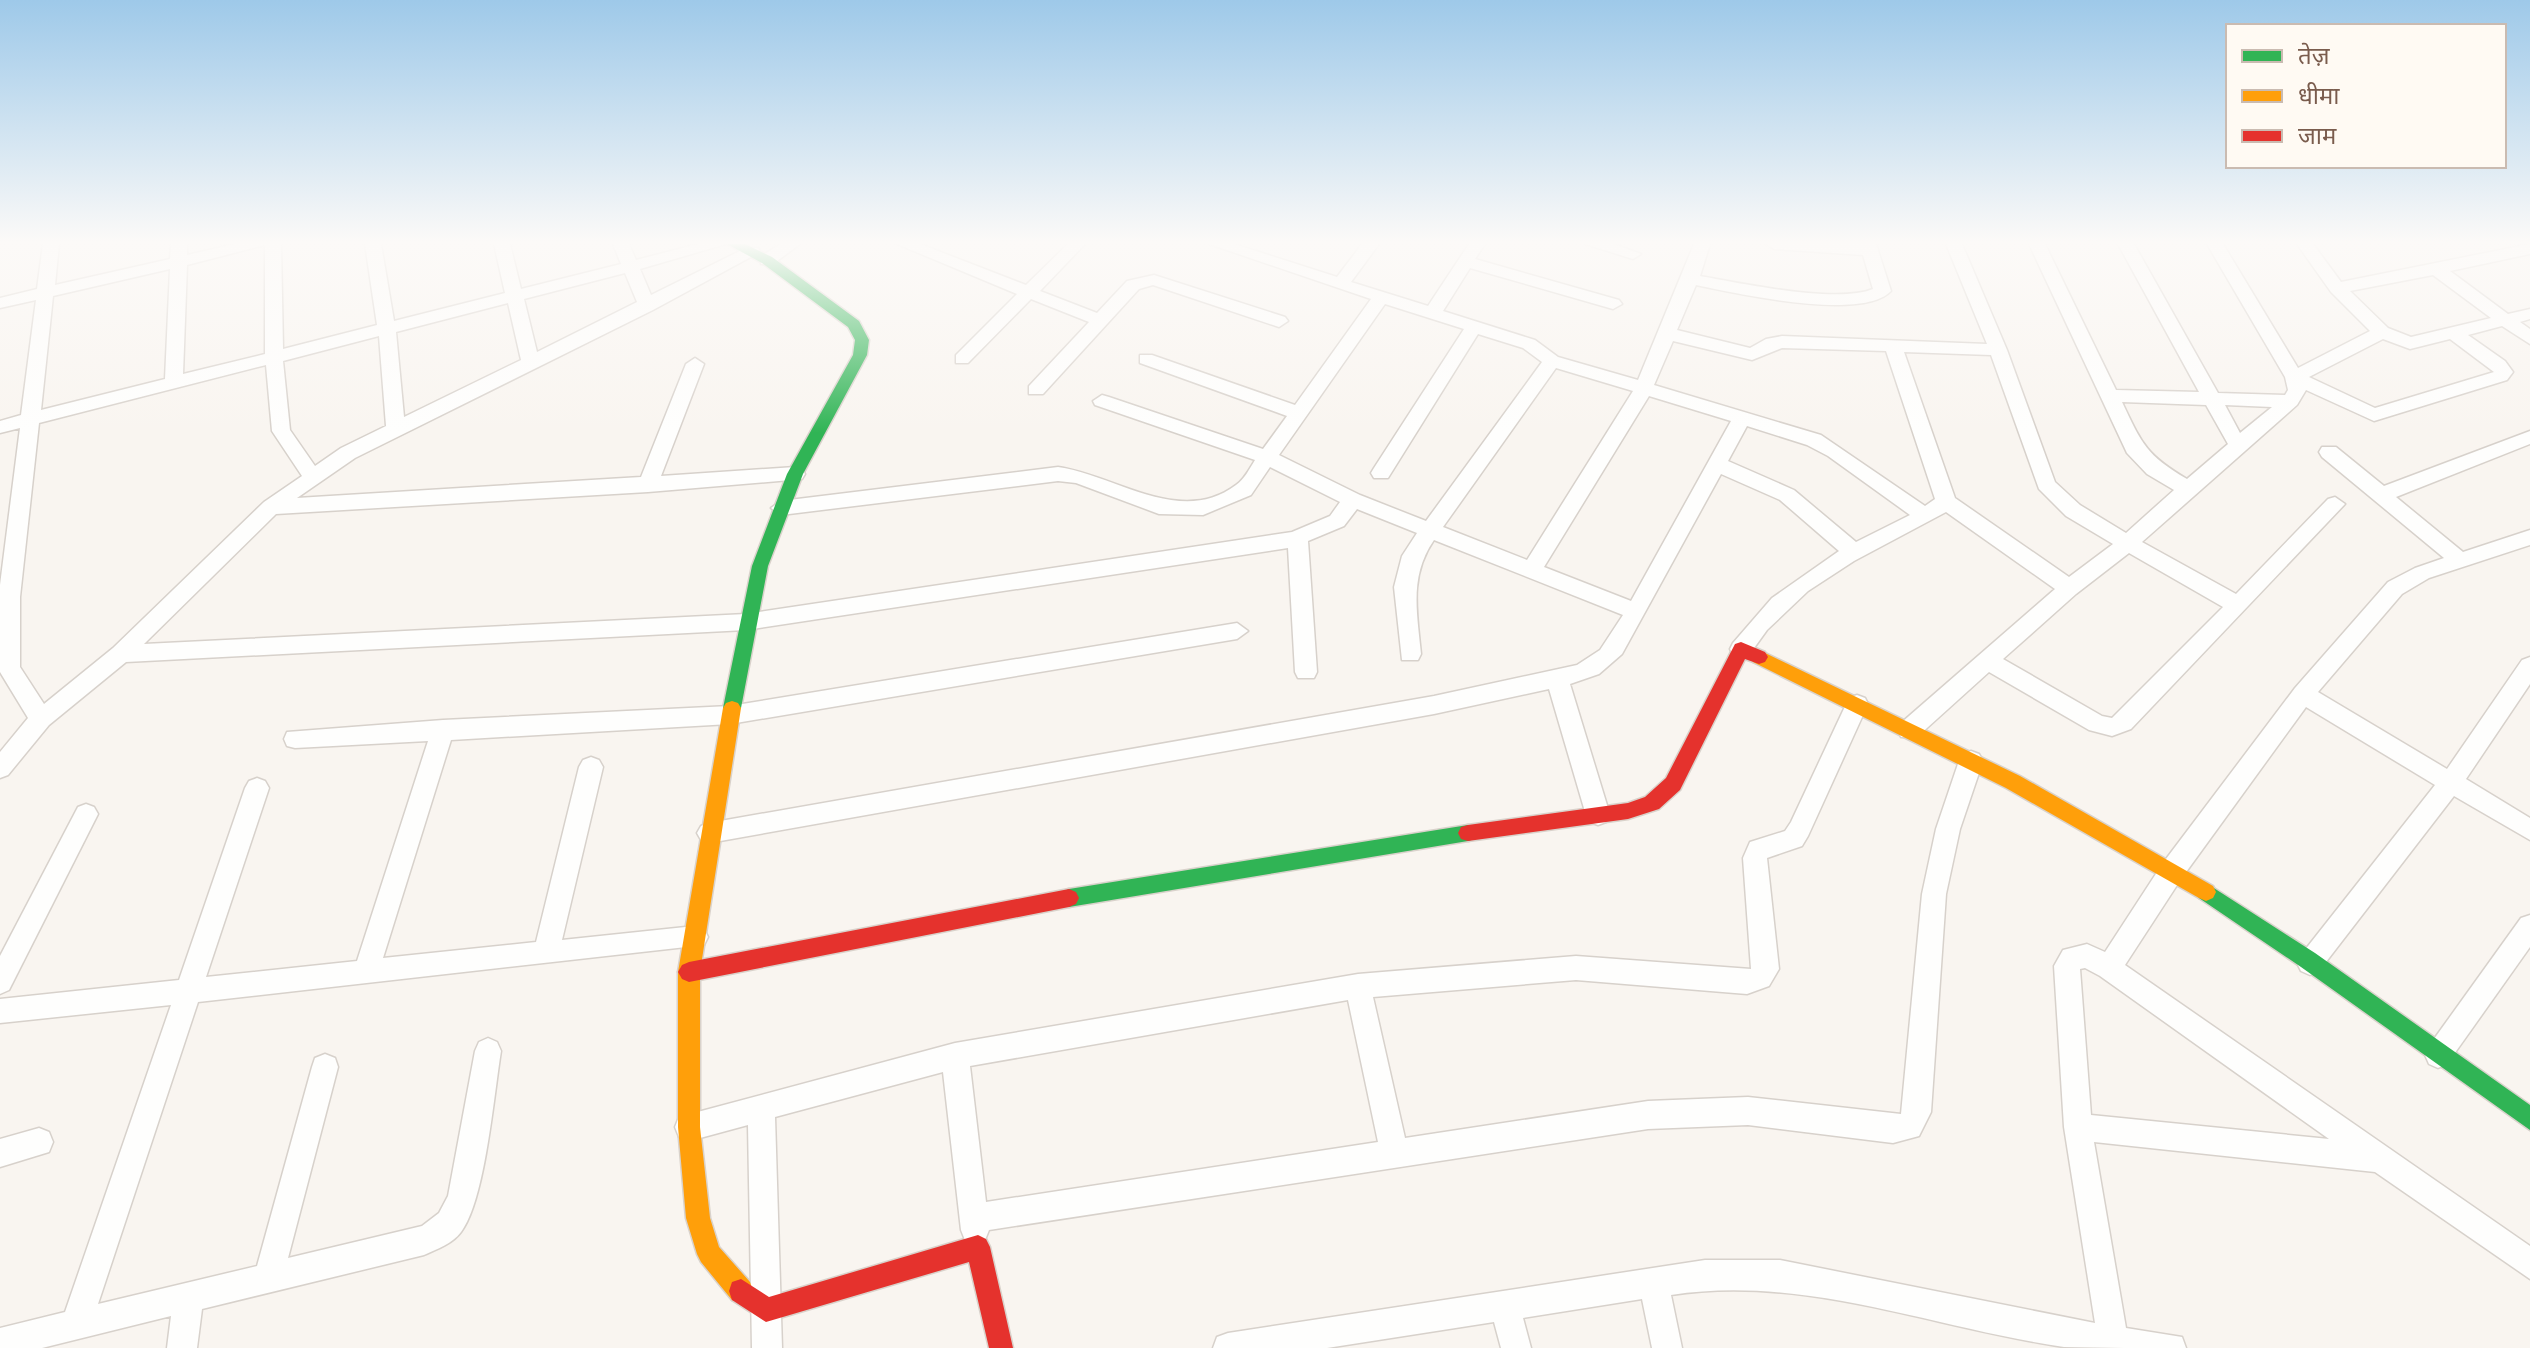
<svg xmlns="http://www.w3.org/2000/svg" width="2530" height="1348" viewBox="0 0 2530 1348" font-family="Jost,'Noto Sans Devanagari',sans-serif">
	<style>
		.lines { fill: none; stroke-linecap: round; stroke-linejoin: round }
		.street-casing { stroke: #d7d1cb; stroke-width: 3 }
		.fast-casing { stroke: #d9d2cb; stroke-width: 3 }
		.slow-casing { stroke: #d9d2cb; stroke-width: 3 }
		.jam-casing { stroke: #d9d2cb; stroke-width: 3 }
		.street { fill: #fefefd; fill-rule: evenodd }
		.fast { fill: #30b455; fill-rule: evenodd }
		.slow { fill: #ff9f0a; fill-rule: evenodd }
		.jam { fill: #e5322d; fill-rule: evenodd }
	</style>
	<rect width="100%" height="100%" fill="#f9f5f0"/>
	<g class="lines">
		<g class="street-casing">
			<g id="street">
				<path d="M 43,244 L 59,244 L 55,285 L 170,259 L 171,244 L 187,244 L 187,255 L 235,244 L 281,244 L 283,349 L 377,325 L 365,244 L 381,244 L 394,321 L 505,293 L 494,244 L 510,244 L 521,289 L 621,264 L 613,244 L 629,244 L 636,260 L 698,244 L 726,244 L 640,269 L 651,295 L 746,248 L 758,248 L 760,252 L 653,310 L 355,458 L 297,498 L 641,477 L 686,364 L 695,358 L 704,364 L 661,476 L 795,467 L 802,469 L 805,474 L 802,479 L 648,492 L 276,514 L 144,644 L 746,614 L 1292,532 L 1330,516 L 1340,502 L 1270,467 L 1251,495 L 1203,515 L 1159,514 L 1076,483 L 1058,481 L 781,515 L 771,508 L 781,501 L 1058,467 C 1115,475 1181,527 1236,485 C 1244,480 1250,468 1255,460 L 1095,405 L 1093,401 L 1102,395 L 1109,397 L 1263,449 L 1287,416 L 1140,363 L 1140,355 L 1152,355 L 1295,405 L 1371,299 L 1209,244 L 1234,244 L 1337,277 L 1362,244 L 1379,244 L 1351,282 L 1428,306 L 1469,244 L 1485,244 L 1475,259 L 1619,300 L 1622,304 L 1613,309 L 1470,268 L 1443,311 L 1535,340 L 1558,357 L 1638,380 L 1694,244 L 1710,244 L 1700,276 C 1739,283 1838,304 1873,289 L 1863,255 L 1774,249 L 1766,244 L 1876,244 L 1891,291 C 1862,322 1735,293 1696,285 L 1677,330 L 1750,348 L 1766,339 L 1782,336 L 1987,344 L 1946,244 L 1962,244 L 2007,350 L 2055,482 L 2080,505 L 2126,533 L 2174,490 L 2147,474 L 2127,453 L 2029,244 L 2045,244 L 2116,390 L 2199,392 L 2118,244 L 2134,244 L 2218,393 L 2285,395 L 2288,390 L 2285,377 L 2207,244 L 2223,244 L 2298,368 L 2370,331 L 2331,292 L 2297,244 L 2313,244 L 2341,282 L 2530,244 L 2530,254 L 2450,271 L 2508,314 L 2530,309 L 2530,319 L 2520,322 L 2530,329 L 2530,344 L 2502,326 L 2468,335 L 2505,361 L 2513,372 L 2507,380 L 2374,421 L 2306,390 L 2297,405 L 2142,542 L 2236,594 L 2328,499 L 2335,497 L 2345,504 L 2131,729 L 2112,736 L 2089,730 L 1989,672 L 1917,737 L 1901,737 L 1898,730 L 1901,723 L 2055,589 L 1946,512 L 1854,561 L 1808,591 L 1767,630 L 1749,655 L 1733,655 L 1730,649 L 1733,643 L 1772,598 L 1839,551 L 1780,500 L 1721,474 L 1622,654 L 1599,674 L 1570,684 L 1610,815 L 1606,822 L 1598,825 L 1590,822 L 1586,815 L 1549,689 L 1434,714 L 709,843 L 701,840 L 697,833 L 701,826 L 709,823 L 1434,696 L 1577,665 L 1600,650 L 1623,615 L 1434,540 C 1409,576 1417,612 1421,654 L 1418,660 L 1402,660 L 1394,587 L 1402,556 L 1417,533 L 1357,509 L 1344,526 L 1308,541 L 1317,672 L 1314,678 L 1298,678 L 1295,672 L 1288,548 L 746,630 L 126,662 L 49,725 L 8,775 L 0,778 L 0,752 L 28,718 L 0,672 L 0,585 L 20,428 L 0,433 L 0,421 L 21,415 L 36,300 L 0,308 L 0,298 L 37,289 ZM 265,245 L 265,354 L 183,374 L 187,265 ZM 170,269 L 165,379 L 41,410 L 53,296 ZM 625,273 L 637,302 L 537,352 L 524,299 ZM 2433,275 L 2491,318 L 2411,337 L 2388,328 L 2350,291 ZM 508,303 L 521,360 L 404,417 L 396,332 ZM 1385,304 L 1464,329 L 1374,468 L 1371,473 L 1374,478 L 1388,478 L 1478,334 L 1523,348 L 1542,362 L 1426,521 L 1360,495 L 1279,455 ZM 379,336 L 386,426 L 341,448 L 315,466 L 290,430 L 283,361 ZM 2383,339 L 2410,349 L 2450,339 L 2494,372 L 2375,408 L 2309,377 ZM 1673,341 L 1752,360 L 1782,348 L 1886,351 L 1935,499 L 1925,506 L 1821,435 L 1654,385 ZM 1904,352 L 1991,355 L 2039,489 L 2066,516 L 2113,544 L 2069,577 L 1955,498 ZM 266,365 L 272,431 L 302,476 L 264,502 L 113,648 L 44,704 L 20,667 L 20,597 L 39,423 ZM 1556,368 L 1633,391 L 1527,560 L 1443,527 ZM 1649,396 L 1731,421 L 1631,601 L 1544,567 ZM 2122,402 L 2206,405 L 2228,444 L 2187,479 C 2146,455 2142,444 2122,402 ZM 2225,405 L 2272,407 L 2240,433 ZM 1747,426 L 1807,445 L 1828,456 L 1910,515 L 1856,542 L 1794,490 L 1728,461 ZM 2129,553 L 2223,607 L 2112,718 L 2102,716 L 2003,659 L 2076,594 Z"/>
				<path d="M 781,244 L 800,244 L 773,264 L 761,264 L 761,256 Z"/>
				<path d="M 897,244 L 920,244 L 1026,285 L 1068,244 L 1085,244 L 1040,291 L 1097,313 L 1127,281 L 1154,275 L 1285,317 L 1288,321 L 1279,327 L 1153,285 L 1139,289 L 1043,394 L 1029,394 L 1029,386 L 1089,322 L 1031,299 L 968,363 L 956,363 L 956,355 L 1017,294 Z"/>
				<path d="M 1585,244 L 1613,244 L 1641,254 L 1633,259 Z"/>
				<path d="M 2530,431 L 2530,444 L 2396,497 L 2463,552 L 2530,530 L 2530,545 L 2429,578 L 2402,594 L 2318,692 L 2447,769 L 2522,660 L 2530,657 L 2530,684 L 2466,779 L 2530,818 L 2530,840 L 2454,796 L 2319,971 L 2310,975 L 2301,971 L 2297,963 L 2301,955 L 2435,785 L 2306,707 L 2181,879 L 2125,965 L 2530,1246 L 2530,1279 L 2375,1172 L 2094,1142 L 2126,1328 L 2182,1337 L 2186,1348 C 2147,1348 2103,1348 2064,1347 C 1933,1328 1804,1274 1671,1295 L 1682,1348 L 1652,1348 L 1642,1299 L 1523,1318 L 1531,1348 L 1501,1348 L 1494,1322 L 1327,1348 L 1213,1348 L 1217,1337 L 1228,1333 L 1705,1260 L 1780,1260 L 2095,1323 L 2064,1127 L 2054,966 L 2063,950 L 2087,944 L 2105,952 L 2163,863 L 2295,688 L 2388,582 L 2415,568 L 2444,558 L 2322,457 L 2319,452 L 2322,447 L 2336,447 L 2384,486 ZM 2085,968 L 2100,976 L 2329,1139 L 2091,1115 L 2080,969 Z"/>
				<path d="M 1237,623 L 1248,631 L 1237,639 L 730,724 L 451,740 L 383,958 L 536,942 L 579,767 L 583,760 L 591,757 L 599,760 L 603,767 L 562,940 L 695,926 L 704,929 L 708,937 L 704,945 L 198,1002 L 98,1304 L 257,1266 L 312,1067 L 315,1058 L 325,1054 L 335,1058 L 338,1067 L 288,1258 L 422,1226 L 439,1213 L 448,1196 L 475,1051 L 479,1042 L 488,1038 L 497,1042 L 501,1051 C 494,1094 485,1201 461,1232 C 452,1244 437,1249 424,1255 L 202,1309 L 197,1348 L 167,1348 L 171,1316 L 42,1348 L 0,1348 L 0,1328 L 65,1312 L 171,1005 L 0,1023 L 0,999 L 179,980 L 245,788 L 249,781 L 257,778 L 265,781 L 269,788 L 206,977 L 357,961 L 428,741 L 295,748 L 287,746 L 284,739 L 287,732 L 443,720 L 730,706 Z"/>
				<path d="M 1857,695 L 1865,698 L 1868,704 L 1808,836 L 1802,846 L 1767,858 L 1779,969 L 1769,986 L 1747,994 L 1576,980 L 1373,997 L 1405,1138 L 1648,1101 L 1748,1097 L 1901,1114 L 1922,894 L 1936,829 L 1959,761 L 1963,754 L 1971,751 L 1979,754 L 1983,761 L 1960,829 L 1946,894 L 1931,1112 L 1919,1136 L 1893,1143 L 1748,1125 L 1648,1129 L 989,1230 L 985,1240 L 975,1244 L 965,1240 L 961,1230 L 943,1072 L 775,1117 L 782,1348 L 752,1348 L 748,1125 L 689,1141 L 679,1137 L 675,1127 L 679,1117 L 955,1043 L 1358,974 L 1576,956 L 1751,969 L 1743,858 L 1750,842 L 1785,831 L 1791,822 L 1849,698 ZM 1348,1000 L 1378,1142 L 986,1202 L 970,1066 Z"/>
				<path d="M 86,804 L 94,807 L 98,814 L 9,990 L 0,994 L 0,956 L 78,807 Z"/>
				<path d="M 2530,915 L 2530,947 L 2447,1064 L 2438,1068 L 2429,1064 L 2425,1055 L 2429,1046 L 2521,918 Z"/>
				<path d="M 39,1128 L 49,1132 L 53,1142 L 49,1152 L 0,1167 L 0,1139 Z"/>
			</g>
		</g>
		<g class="fast-casing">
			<g id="fast">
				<path d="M 727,244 L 745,244 L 772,257 L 859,321 L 869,340 L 867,355 L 803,474 L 768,566 L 741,708 L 738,713 L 726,713 L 723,708 L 752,566 L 787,474 L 853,355 L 855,340 L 848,327 L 762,263 Z"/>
				<path d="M 1468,825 L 1475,827 L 1478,833 L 1475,839 L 1468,841 L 1069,907 L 1062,904 L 1059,898 L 1062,892 L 1069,889 Z"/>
				<path d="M 2206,883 L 2315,953 L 2530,1105 L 2530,1130 L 2301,967 L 2199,898 L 2196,892 L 2199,886 Z"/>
			</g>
		</g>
		<g class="slow-casing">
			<g id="slow">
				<path d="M 1759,650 L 2020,776 L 2213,886 L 2216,892 L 2213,898 L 2206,901 L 2199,898 L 2006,788 L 1753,662 L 1750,657 L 1753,652 Z"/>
				<path d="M 732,701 L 738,703 L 741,708 L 700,972 L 700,1127 L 710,1218 L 719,1247 L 750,1282 L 753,1291 L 750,1300 L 741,1303 L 732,1300 L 701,1262 L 697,1254 L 686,1218 L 678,1127 L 678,972 L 723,708 L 726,703 Z"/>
			</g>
		</g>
		<g class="jam-casing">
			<g id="jam">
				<path d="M 1741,642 L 1765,652 L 1768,657 L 1765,662 L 1759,664 L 1745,659 L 1680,790 L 1659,809 L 1628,819 L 1468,841 L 1461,839 L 1458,833 L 1461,827 L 1468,825 L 1628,803 L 1645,797 L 1666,778 L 1735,644 Z"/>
				<path d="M 1069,889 L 1076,892 L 1079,898 L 1076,904 L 1069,907 L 689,982 L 682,979 L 678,972 L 682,965 L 689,962 Z"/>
				<path d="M 978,1235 L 986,1239 L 990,1247 L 1013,1348 L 989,1348 L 969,1262 L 766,1322 L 732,1300 L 729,1291 L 732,1282 L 741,1279 L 769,1297 Z"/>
			</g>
		</g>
		<use href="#street" class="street"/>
		<use href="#fast" class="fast"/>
		<use href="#slow" class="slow"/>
		<use href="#jam" class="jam"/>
	</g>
	<linearGradient id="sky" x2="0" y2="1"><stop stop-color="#9ec9e9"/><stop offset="0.56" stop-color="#fcfaf8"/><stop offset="1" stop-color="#fcfaf8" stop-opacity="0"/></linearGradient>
	<rect width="2530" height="433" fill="url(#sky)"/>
	<rect x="2226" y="24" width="280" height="144" fill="#fffaf3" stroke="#cabbb1" stroke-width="2"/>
	<rect x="2242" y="50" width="40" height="12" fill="#30b455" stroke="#cabbb1" stroke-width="2"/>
	<text x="2298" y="64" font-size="24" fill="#7a5c4d">तेज़</text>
	<rect x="2242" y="90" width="40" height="12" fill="#ff9f0a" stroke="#cabbb1" stroke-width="2"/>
	<text x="2298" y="104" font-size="24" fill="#7a5c4d">धीमा</text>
	<rect x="2242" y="130" width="40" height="12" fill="#e5322d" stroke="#cabbb1" stroke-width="2"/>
	<text x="2298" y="144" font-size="24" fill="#7a5c4d">जाम</text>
</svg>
